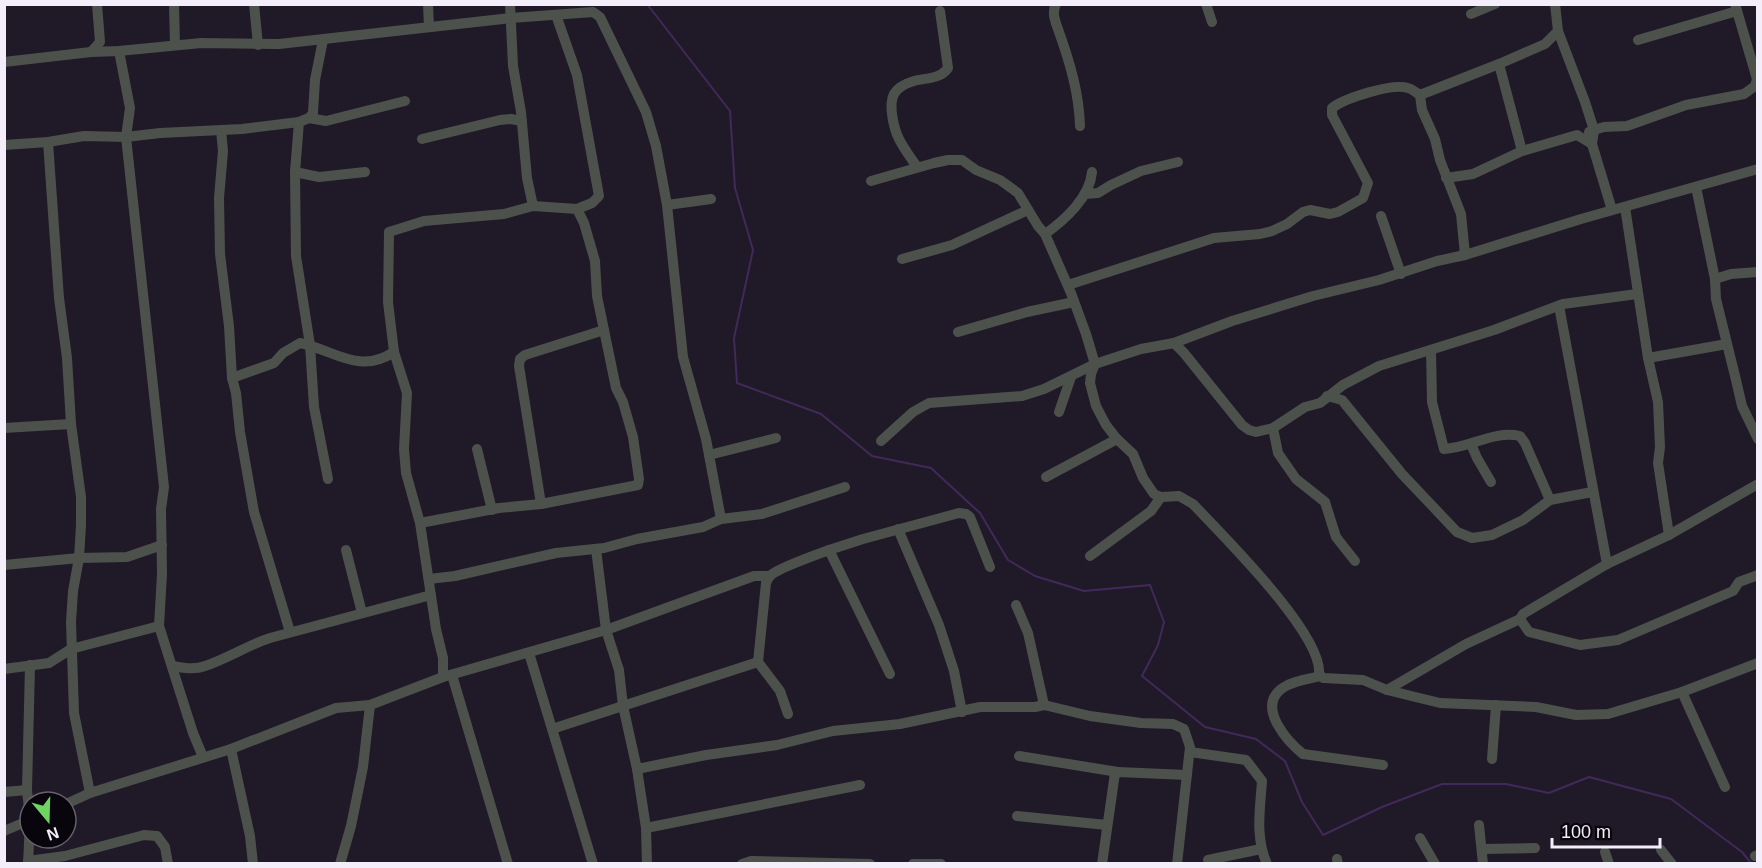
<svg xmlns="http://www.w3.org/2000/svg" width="1762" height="868" viewBox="0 0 1762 868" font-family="Helvetica,sans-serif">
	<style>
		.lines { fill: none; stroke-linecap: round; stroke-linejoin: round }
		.stream { stroke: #412a5a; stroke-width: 2 }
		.minor { stroke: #4c524b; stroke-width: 10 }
	</style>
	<rect width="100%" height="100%" fill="#201928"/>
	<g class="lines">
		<path class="stream" d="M 647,4 L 730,111 L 735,188 L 753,250 L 734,338 L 737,383 L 821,414 L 872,456 L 931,468 L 980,513 L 1008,560 L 1035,576 L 1084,591 L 1150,585 L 1164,622 L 1158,645 L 1142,676 L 1205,727 L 1256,739 L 1285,761 L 1302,802 L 1323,835 L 1382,807 L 1442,784 L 1506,784 L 1549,793 L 1589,777 L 1671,799 L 1742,852 L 1752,864"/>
		<g class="minor">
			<path d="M 174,4 L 175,45"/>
			<path d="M 254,4 L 258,45"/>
			<path d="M 428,4 L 429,27"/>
			<path d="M 510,4 L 513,66 L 521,112 L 527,178 L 533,206"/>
			<path d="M 1056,4 C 1051,13 1056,23 1059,32 C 1070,63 1079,93 1080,126"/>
			<path d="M 1206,4 L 1212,22"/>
			<path d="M 1471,14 L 1495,4"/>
			<path d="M 556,15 L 577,75 L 599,196 L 592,203 L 577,209"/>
			<path d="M 1558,31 L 1585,102 L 1594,130 L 1589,132"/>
			<path d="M 323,40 L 315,80 L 313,113 L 309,118 L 299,122 L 295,172 L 296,256 L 310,345 L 314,407 L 328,479"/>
			<path d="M 1638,40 L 1737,11"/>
			<path d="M 119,51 L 130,108 L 126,137 L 164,487 L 161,509 L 162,574 L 159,626 L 193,733 L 203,757"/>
			<path d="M 91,52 L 100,42 L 97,4"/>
			<path d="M 4,62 L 91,52 L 119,51 L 201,43 L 279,44 L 511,18 L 593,12 L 600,17 L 646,112 L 656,146 L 667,205 L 683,357 L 706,439 L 721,519"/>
			<path d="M 1499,64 L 1522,151"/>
			<path d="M 309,118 L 326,121 L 405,101"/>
			<path d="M 221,130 L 223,151 L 219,198 L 220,254 L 229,326 L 232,378"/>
			<path d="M 422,139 L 500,120 L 511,119 L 522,121"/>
			<path d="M 48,142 L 59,298 L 67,358 L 71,424 L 81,497 L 81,525 L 79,558 L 73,591 L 71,622 L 74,713 L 90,793"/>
			<path d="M 4,145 L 48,142 L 84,136 L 126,137 L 160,133 L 242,129 L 299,122"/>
			<path d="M 917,167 C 911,158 904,149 899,139 C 894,129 888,105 894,94 C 898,87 907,83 914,81 C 925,78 941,79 948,68 L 940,11"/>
			<path d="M 295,172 L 319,177 L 365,172"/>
			<path d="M 1446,178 L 1473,174 L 1522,151 L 1577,135 L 1592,144"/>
			<path d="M 871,181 L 934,163 L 948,160 L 962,160 L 976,170 L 1000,180 L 1018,193 L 1038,226 L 1045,234 L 1071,293 L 1086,334 L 1095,364 L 1091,374 L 1090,383 L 1096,406 L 1106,425 L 1117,439 L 1133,454 L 1143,478 L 1154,494 L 1161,497 L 1179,496 L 1193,504 C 1222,535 1323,634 1319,674 L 1323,678 L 1363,680 L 1387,690 L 1440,703 L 1536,707 L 1576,715 L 1608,714 L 1682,692 L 1758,663"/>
			<path d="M 1696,187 L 1715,279"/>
			<path d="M 1085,194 L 1098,193 L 1111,185 L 1141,171 L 1178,162"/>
			<path d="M 667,205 L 711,199"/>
			<path d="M 1625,207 L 1648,358 L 1658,402 L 1660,447 L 1658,463 L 1669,535"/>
			<path d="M 1612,210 L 1592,144 L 1594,130 L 1604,127 L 1627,126 L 1686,105 L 1744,94 L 1755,86 L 1757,79 L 1735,4"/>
			<path d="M 1381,216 L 1401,274"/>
			<path d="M 1045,234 C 1065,220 1090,197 1092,172"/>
			<path d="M 1465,255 L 1461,214 L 1440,160 L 1435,139 L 1422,110 L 1420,95 L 1499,64 L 1545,44 L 1558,31 L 1555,4"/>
			<path d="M 902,259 L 952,245 L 1028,210"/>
			<path d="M 1758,272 L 1731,274 L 1715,279 L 1716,299 L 1736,380 L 1742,406 L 1758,439"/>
			<path d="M 1068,285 L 1214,238 L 1260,234 L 1272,231 L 1287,224 L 1303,212 L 1310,210 L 1330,214 L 1338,212 L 1363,198 L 1368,183 L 1332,115 L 1332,108 C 1345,98 1392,83 1408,88 C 1412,89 1417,93 1420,95"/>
			<path d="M 1559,306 L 1607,564"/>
			<path d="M 958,332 L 1027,312 L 1074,302"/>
			<path d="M 1174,343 L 1184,353 L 1242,425 L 1249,430 L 1256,432 L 1273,428 L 1305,407 L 1320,403 L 1343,385 L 1379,366 L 1494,330 L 1563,304 L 1637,294"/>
			<path d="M 1431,350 L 1432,402 L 1444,449 C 1470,448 1494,430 1520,436 L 1525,443 L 1550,500"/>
			<path d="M 1648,358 L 1727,344"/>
			<path d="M 1327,396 L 1342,400 L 1402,474 L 1457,532 L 1472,538 L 1492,535 L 1523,520 L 1550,500 L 1592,492"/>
			<path d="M 1059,412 L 1071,377"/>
			<path d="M 4,428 L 71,424"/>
			<path d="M 1273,428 L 1278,453 L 1296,479 L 1325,502 L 1336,537 L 1355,561"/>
			<path d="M 881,441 L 913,412 L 929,403 L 1022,396 L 1044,389 L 1095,364 L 1141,349 L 1174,343 L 1232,321 L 1313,296 L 1379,280 L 1437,261 L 1465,255 L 1581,219 L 1758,169"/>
			<path d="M 1471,444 L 1477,458 L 1491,482"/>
			<path d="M 477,449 L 492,510"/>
			<path d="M 709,455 L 776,438"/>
			<path d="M 1046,477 L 1117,439"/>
			<path d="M 1758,484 L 1669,535 L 1607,564 L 1523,614 L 1520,619 L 1529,632 L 1580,645 L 1618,640 L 1733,591 L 1739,582 L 1758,575"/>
			<path d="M 541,504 L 519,366 L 520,359 L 525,355 L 604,330"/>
			<path d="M 420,523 L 499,508 L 541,504 L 638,485 L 639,479 L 633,437 L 623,402 L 616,388 L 604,330 L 597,296 L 595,261 L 584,223 L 577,209 L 533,206 L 504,214 L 424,221 L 389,232 L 388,302 L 394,352 L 407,393 L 404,449 L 406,473 L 420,523 L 436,629 L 443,658 L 443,677"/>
			<path d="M 898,529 L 939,625 L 954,671 L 962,712"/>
			<path d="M 596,549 L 606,630 L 619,670 L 623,706 L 637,769 L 646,828 L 647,864"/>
			<path d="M 346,550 L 362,613"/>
			<path d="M 829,550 L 863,539 L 959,513 L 966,514 L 970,517 L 990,567"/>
			<path d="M 1090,556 L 1151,511 L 1161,497"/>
			<path d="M 4,565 L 79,558 L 127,557 L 162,545"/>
			<path d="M 429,579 L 455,576 L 556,553 L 604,548 L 637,539 L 703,527 L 721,519 L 762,514 L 845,487"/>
			<path d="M 1016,605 L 1028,633 L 1044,705"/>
			<path d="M 290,632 L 254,512 L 240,432 L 236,393 L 232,378 L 274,363 L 283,353 L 300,343 C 334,350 359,375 394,352"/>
			<path d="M 529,653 L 593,864"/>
			<path d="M 30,665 L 27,790 L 30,819"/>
			<path d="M 172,666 C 183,668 195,670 205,666 C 227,659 248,645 270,638 L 431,595"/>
			<path d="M 4,669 L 49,663 L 71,649 L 159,626"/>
			<path d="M 452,675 L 508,864"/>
			<path d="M 1321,676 C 1309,679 1290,681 1280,690 C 1258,709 1288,742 1303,754 L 1383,765"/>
			<path d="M 1387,690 L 1466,644 L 1520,619"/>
			<path d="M 1682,692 L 1725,787"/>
			<path d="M 788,714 L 780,691 L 758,662 L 766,583 C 767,580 769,577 771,575 C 779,568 818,554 829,550 L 890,674"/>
			<path d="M 552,729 L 758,662"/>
			<path d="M 231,749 L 250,836 L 253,864"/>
			<path d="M 1190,752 L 1246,760 L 1262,781 C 1260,810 1255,837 1267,864"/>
			<path d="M 1019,756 L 1118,772"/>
			<path d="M 1492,759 L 1496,705"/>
			<path d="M 637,769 L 706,755 L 777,745 L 833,731 L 900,724 L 980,707 L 1035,707 L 1044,705 L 1090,716 L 1141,723 L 1173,724 L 1184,729 L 1190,747 L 1177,864"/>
			<path d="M 4,792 L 27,790"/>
			<path d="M 66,804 L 90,793 L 231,749 L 336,708 L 370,705 L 443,677 L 606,630 L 754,576 L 770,576"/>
			<path d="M 1017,816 L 1107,825"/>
			<path d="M 1479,825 L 1483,864"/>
			<path d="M 646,828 L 860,785"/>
			<path d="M 4,831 L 30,820"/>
			<path d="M 1420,838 L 1435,864"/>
			<path d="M 1482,849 L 1535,848"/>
			<path d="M 1661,850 L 1672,864"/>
			<path d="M 1605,852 L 1609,864"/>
			<path d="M 1755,856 L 1758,855"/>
			<path d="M 1337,859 L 1338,864"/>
			<path d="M 1208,860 L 1261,849"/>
			<path d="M 28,861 L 65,856 L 144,835 L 157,836 L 165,847 L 168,864"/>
			<path d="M 28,864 L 30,822"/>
			<path d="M 340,864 L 351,826 L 363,767 L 370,705"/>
			<path d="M 742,864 L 751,861 L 870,864"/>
			<path d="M 913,864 L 941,864"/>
			<path d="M 1102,864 L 1115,773 L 1118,772 L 1187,775"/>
		</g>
	</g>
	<rect width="1762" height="868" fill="none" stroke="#f3eef9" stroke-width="12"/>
	<g transform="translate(48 820) rotate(161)"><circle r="28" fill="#08060c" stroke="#66636b" stroke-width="1.5"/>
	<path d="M0-4.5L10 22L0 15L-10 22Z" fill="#6ed361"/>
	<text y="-9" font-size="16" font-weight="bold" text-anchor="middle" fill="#f3eef9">N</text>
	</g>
	<path d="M1552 838v9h108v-9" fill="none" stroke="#f3eef9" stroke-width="3"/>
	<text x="1561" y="838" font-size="18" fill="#f3eef9" stroke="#08060c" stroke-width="4.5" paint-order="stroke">100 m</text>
</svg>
